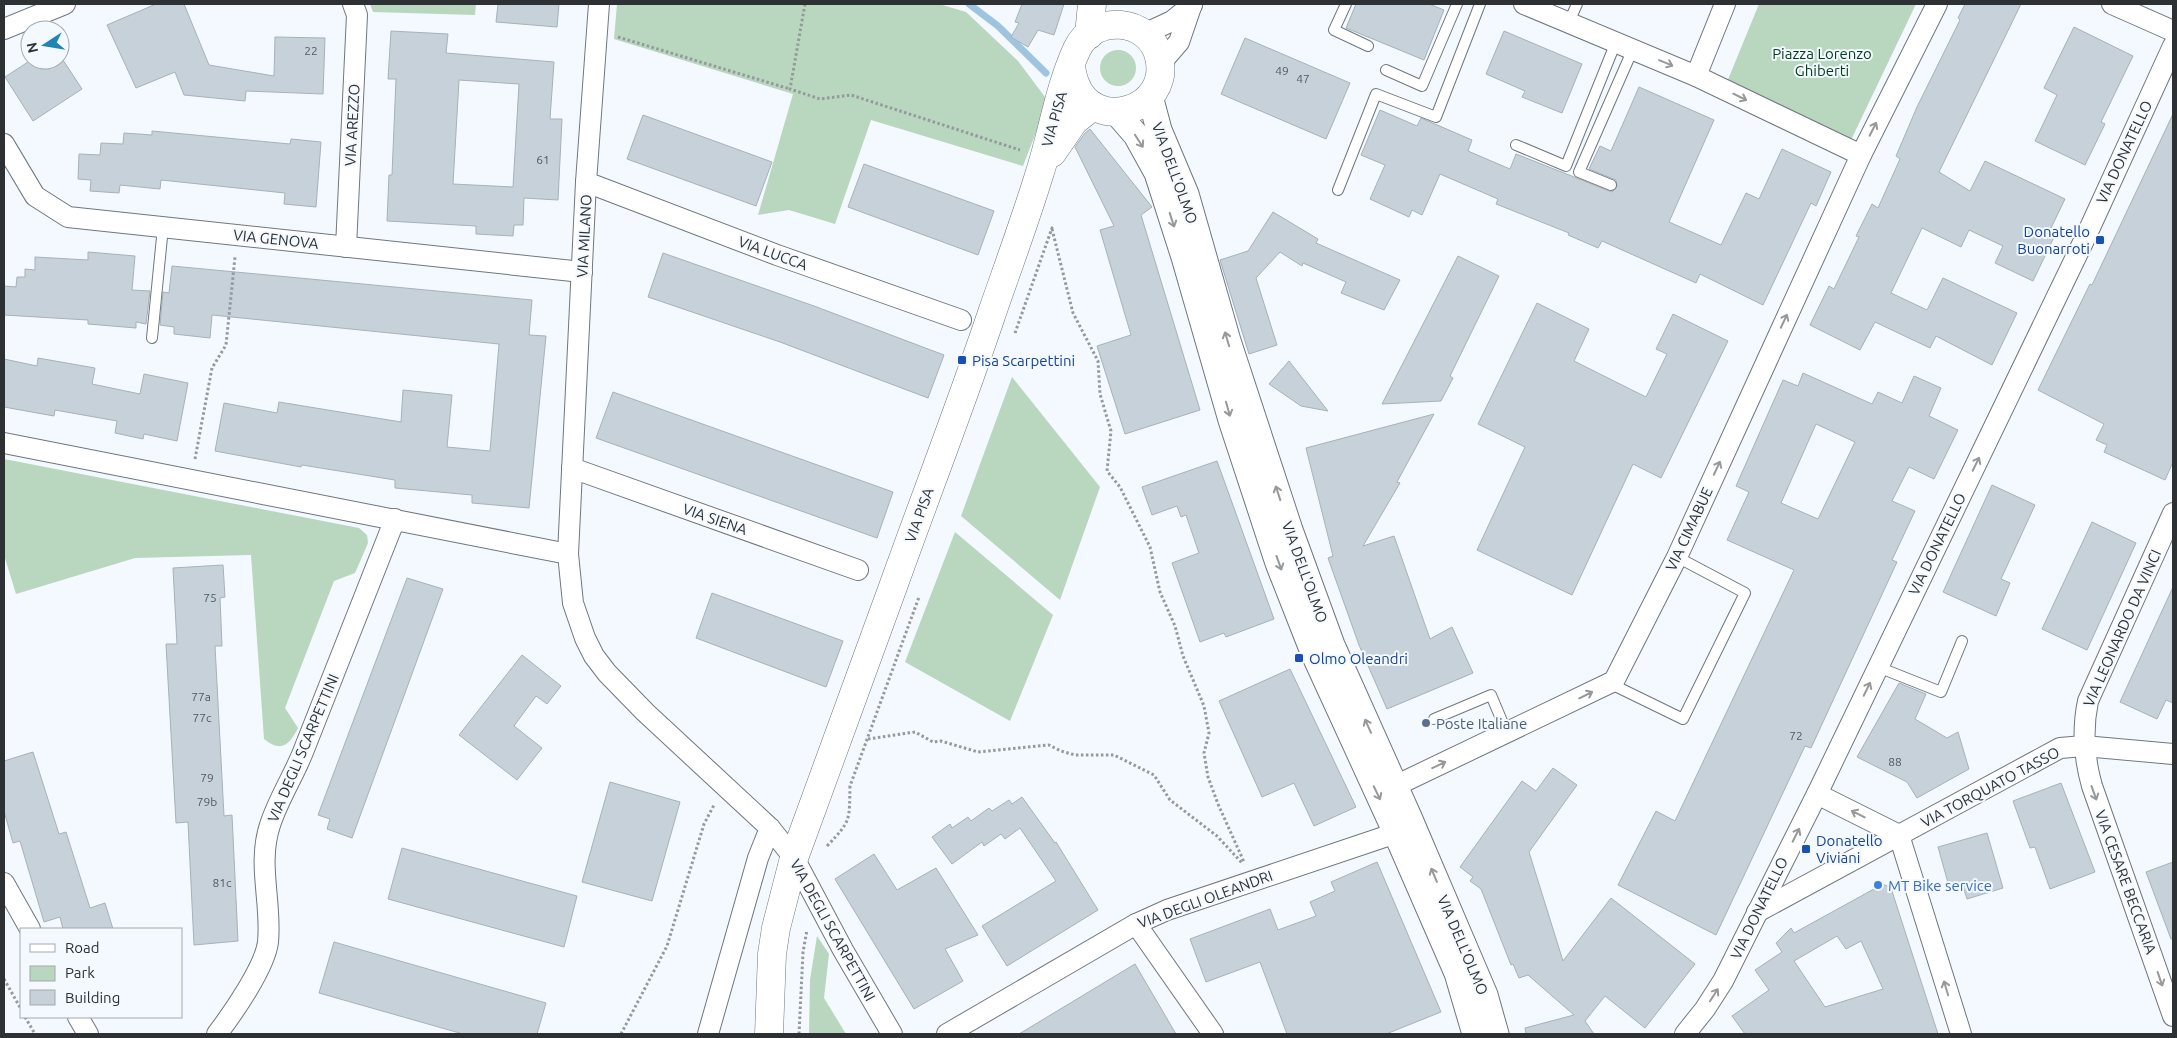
<svg xmlns="http://www.w3.org/2000/svg" width="2177" height="1038" viewBox="0 0 2177 1038" font-family="Ubuntu,sans-serif">
	<style>
		.green { fill: #b9d6be }
		.lines { fill: none; stroke-linecap: round; stroke-linejoin: round }
		.stream { stroke: #9fc4e0; stroke-width: 7 }
		.building { fill: #c6d1d9; stroke: #a7b1b9; fill-rule: evenodd }
		.service-casing { stroke: #6e777f; stroke-width: 12 }
		.minor-casing { stroke: #6e777f; stroke-width: 22 }
		.tertiary-casing { stroke: #6e777f; stroke-width: 27 }
		.secondary-casing { stroke: #6e777f; stroke-width: 29 }
		.path { stroke: #94999d; stroke-width: 3; stroke-dasharray: 2.5 2.5; stroke-linecap: butt }
		.service { stroke: #fff; stroke-width: 10 }
		.minor { stroke: #fff; stroke-width: 20 }
		.tertiary { stroke: #fff; stroke-width: 25 }
		.secondary { stroke: #fff; stroke-width: 28 }
		.oneway { stroke: #96989a }
		.transit-dot { fill: #1a4fb4; stroke: #f3f9fe; stroke-width: 2 }
		.service-dot { fill: #5c6f8a; stroke: #f3f9fe; stroke-width: 2 }
		.shop-dot { fill: #3f7fe0; stroke: #f3f9fe; stroke-width: 2 }
		.labels { text-anchor: middle; dominant-baseline: central; stroke-width: 4; stroke-linejoin: round; paint-order: stroke }
		.number-label { font-size: 12px; fill: #53595d }
		.park-label { font-size: 15px; fill: #003e18; stroke: #f3f9fe }
		.street-label { font-size: 15px; fill: #2d3134; stroke: #f3f9fe }
		.transit-label { font-size: 15px; fill: #164399; stroke: #f3f9fe; text-anchor: start }
		.service-label { font-size: 15px; fill: #4e5e75; stroke: #f3f9fe; text-anchor: start }
		.shop-label { font-size: 15px; fill: #366cbe; stroke: #f3f9fe; text-anchor: start }
	</style>
	<rect width="100%" height="100%" fill="#f3f9fe"/>
	<g class="green">
		<path d="M 370,4 L 476,4 L 475,15 L 373,12 Z"/>
		<path d="M 617,4 L 939,4 L 966,12 L 1018,61 L 1048,101 L 1023,166 L 871,120 L 835,224 L 789,210 L 758,215 L 793,94 L 614,39 Z"/>
		<path d="M 1759,4 L 1916,4 L 1851,140 L 1727,82 Z"/>
		<circle cx="1118" cy="68" r="18"/>
		<path d="M 1012,377 L 1100,487 L 1060,600 L 961,516 Z"/>
		<path d="M 4,459 L 359,528 L 367,535 L 368,543 L 355,573 L 334,581 L 285,708 L 298,728 C 289,745 282,753 264,739 L 251,555 L 135,558 L 16,594 L 4,555 Z"/>
		<path d="M 955,532 L 1053,615 L 1010,721 L 905,662 Z"/>
		<path d="M 817,936 L 829,954 L 824,998 L 846,1034 L 809,1034 L 810,980 Z"/>
	</g>
	<g class="lines">
		<path class="stream" d="M 969,4 L 998,26 L 1046,73"/>
	</g>
	<g class="building">
		<path d="M 156,4 L 184,4 L 209,65 L 274,76 L 275,37 L 325,38 L 323,94 L 246,91 L 245,101 L 184,95 L 175,72 L 136,88 L 107,25 Z"/>
		<path d="M 498,4 L 559,4 L 557,27 L 496,22 Z"/>
		<path d="M 1022,4 L 1064,4 L 1054,35 L 1038,30 L 1028,47 L 1011,37 L 1019,23 L 1015,22 Z"/>
		<path d="M 1356,4 L 1429,4 L 1444,10 L 1424,60 L 1346,28 Z"/>
		<path d="M 1965,4 L 2021,4 L 1939,172 L 1970,191 L 1985,161 L 2065,199 L 2051,228 L 2057,231 L 2033,281 L 1995,263 L 2003,246 L 1969,230 L 1961,247 L 1922,228 L 1891,293 L 1927,310 L 1943,278 L 2017,313 L 1992,365 L 1936,336 L 1930,348 L 1875,322 L 1860,350 L 1810,325 L 1829,286 L 1834,289 L 1859,237 L 1856,236 L 1872,204 L 1878,208 L 1900,159 L 1896,156 L 1917,107 L 1960,20 L 1958,18 Z"/>
		<path d="M 2074,27 L 2133,56 L 2101,122 L 2105,124 L 2085,165 L 2035,141 L 2057,95 L 2044,88 Z"/>
		<path d="M 391,31 L 448,34 L 446,53 L 554,62 L 550,119 L 562,119 L 558,200 L 524,198 L 523,225 L 514,225 L 513,236 L 476,234 L 476,226 L 387,221 L 389,175 L 392,175 L 396,79 L 388,79 ZM 459,80 L 519,84 L 513,187 L 453,184 Z"/>
		<path d="M 1504,31 L 1582,64 L 1562,113 L 1522,97 L 1525,91 L 1486,74 Z"/>
		<path d="M 1245,38 L 1350,83 L 1326,139 L 1221,94 Z"/>
		<path d="M 31,60 L 63,60 L 82,89 L 33,121 L 5,77 Z"/>
		<path d="M 1639,87 L 1714,120 L 1669,222 L 1721,245 L 1746,193 L 1759,199 L 1782,149 L 1831,172 L 1816,206 L 1811,203 L 1763,305 L 1700,274 L 1696,283 L 1602,241 L 1598,248 L 1568,235 L 1569,233 L 1496,204 L 1498,199 L 1440,174 L 1422,215 L 1412,210 L 1409,217 L 1370,199 L 1385,165 L 1361,155 L 1380,110 L 1417,126 L 1421,118 L 1472,140 L 1468,151 L 1510,169 L 1516,154 L 1612,192 L 1617,187 L 1616,180 L 1589,169 L 1600,146 L 1611,151 Z"/>
		<path d="M 2173,114 L 2173,462 L 2165,480 L 2104,452 L 2107,445 L 2096,440 L 2104,424 L 2038,390 L 2090,284 L 2092,285 Z"/>
		<path d="M 643,115 L 772,162 L 756,206 L 627,159 Z"/>
		<path d="M 1090,129 L 1152,207 L 1141,215 L 1200,410 L 1125,434 L 1097,346 L 1131,335 L 1100,230 L 1114,226 L 1075,147 L 1085,133 Z"/>
		<path d="M 152,131 L 290,144 L 291,139 L 321,142 L 316,207 L 284,204 L 285,193 L 161,180 L 160,189 L 120,185 L 119,193 L 90,191 L 91,180 L 78,179 L 79,154 L 100,155 L 101,143 L 123,144 L 124,133 L 152,135 Z"/>
		<path d="M 864,164 L 994,211 L 978,255 L 848,207 Z"/>
		<path d="M 1273,212 L 1318,239 L 1316,243 L 1400,280 L 1384,310 L 1341,293 L 1346,282 L 1303,263 L 1302,266 L 1280,252 L 1256,278 L 1277,345 L 1249,354 L 1220,260 L 1248,251 Z"/>
		<path d="M 88,252 L 135,256 L 132,290 L 150,291 L 146,324 L 136,322 L 136,328 L 88,324 L 88,320 L 4,315 L 4,286 L 16,287 L 17,277 L 25,277 L 25,269 L 35,270 L 35,257 L 88,260 Z"/>
		<path d="M 663,253 L 814,306 L 944,355 L 928,398 L 780,342 L 648,297 Z"/>
		<path d="M 1458,256 L 1499,276 L 1450,376 L 1453,378 L 1441,401 L 1382,404 Z"/>
		<path d="M 172,266 L 532,300 L 529,335 L 546,336 L 529,508 L 472,503 L 472,495 L 395,488 L 395,480 L 302,465 L 301,467 L 215,451 L 224,403 L 277,413 L 279,402 L 401,422 L 403,390 L 452,395 L 447,447 L 490,451 L 499,344 L 212,315 L 210,338 L 174,334 L 174,327 L 160,325 L 163,292 L 169,293 Z"/>
		<path d="M 1537,303 L 1589,329 L 1574,361 L 1646,397 L 1667,354 L 1656,349 L 1673,314 L 1728,341 L 1661,478 L 1633,464 L 1572,595 L 1477,550 L 1525,447 L 1478,424 Z"/>
		<path d="M 38,358 L 95,368 L 92,384 L 140,394 L 144,374 L 188,383 L 177,441 L 144,434 L 143,439 L 115,433 L 117,421 L 55,410 L 54,416 L 4,407 L 4,359 L 37,366 Z"/>
		<path d="M 1289,361 L 1328,411 L 1301,406 L 1269,384 Z"/>
		<path d="M 1803,373 L 1872,404 L 1878,392 L 1902,403 L 1914,376 L 1941,388 L 1929,416 L 1958,430 L 1934,479 L 1909,467 L 1892,501 L 1915,511 L 1892,560 L 1897,562 L 1811,748 L 1805,746 L 1716,935 L 1618,885 L 1656,811 L 1675,821 L 1794,570 L 1727,540 L 1749,492 L 1736,486 L 1783,380 L 1798,386 ZM 1816,424 L 1855,442 L 1818,519 L 1781,503 Z"/>
		<path d="M 613,392 L 893,492 L 877,538 L 596,438 Z"/>
		<path d="M 1434,414 L 1397,482 L 1400,483 L 1363,546 L 1394,536 L 1430,639 L 1452,627 L 1473,673 L 1387,709 L 1359,645 L 1328,558 L 1333,556 L 1306,448 Z"/>
		<path d="M 1217,461 L 1274,619 L 1226,637 L 1224,633 L 1200,642 L 1172,563 L 1199,553 L 1186,515 L 1181,517 L 1177,506 L 1152,515 L 1142,487 Z"/>
		<path d="M 1992,485 L 2035,505 L 2001,579 L 2010,583 L 1996,616 L 1943,592 Z"/>
		<path d="M 2092,522 L 2136,543 L 2087,650 L 2042,629 Z"/>
		<path d="M 223,565 L 225,597 L 220,598 L 222,646 L 215,646 L 224,816 L 232,815 L 238,941 L 194,945 L 188,822 L 176,823 L 166,644 L 177,644 L 173,568 Z"/>
		<path d="M 407,578 L 443,589 L 352,838 L 327,829 L 330,819 L 318,815 Z"/>
		<path d="M 2173,587 L 2173,703 L 2166,700 L 2157,719 L 2120,702 Z"/>
		<path d="M 712,593 L 843,641 L 826,687 L 696,638 Z"/>
		<path d="M 522,655 L 561,686 L 547,704 L 536,696 L 514,726 L 542,748 L 517,780 L 459,735 Z"/>
		<path d="M 1290,669 L 1356,807 L 1314,826 L 1294,783 L 1262,797 L 1219,701 Z"/>
		<path d="M 1899,683 L 1926,694 L 1915,719 L 1947,738 L 1958,732 L 1969,769 L 1917,798 L 1907,782 L 1857,757 Z"/>
		<path d="M 33,752 L 59,834 L 66,832 L 90,908 L 105,903 L 113,929 L 63,929 L 60,917 L 44,922 L 20,841 L 13,843 L 4,811 L 4,761 Z"/>
		<path d="M 1553,768 L 1577,785 L 1529,852 L 1563,961 L 1611,898 L 1695,964 L 1645,1028 L 1605,996 L 1585,1021 L 1594,1034 L 1526,1034 L 1525,1028 L 1574,1015 L 1528,975 L 1519,978 L 1513,964 L 1511,965 L 1481,889 L 1470,881 L 1473,877 L 1460,867 L 1522,781 L 1536,791 Z"/>
		<path d="M 610,782 L 680,802 L 652,901 L 582,882 Z"/>
		<path d="M 2061,783 L 2095,872 L 2050,889 L 2035,847 L 2030,848 L 2013,801 Z"/>
		<path d="M 1022,797 L 1055,843 L 1056,842 L 1098,910 L 1007,966 L 982,926 L 1056,881 L 1020,828 L 1005,839 L 1001,834 L 984,846 L 982,842 L 952,864 L 932,837 L 950,824 L 952,828 L 968,817 L 971,821 L 989,808 L 992,811 L 1009,800 L 1012,804 Z"/>
		<path d="M 1987,833 L 2003,888 L 1967,899 L 1963,886 L 1950,890 L 1938,847 Z"/>
		<path d="M 402,848 L 577,896 L 564,947 L 388,899 Z"/>
		<path d="M 874,854 L 897,890 L 936,868 L 978,935 L 945,949 L 963,981 L 914,1009 L 835,879 Z"/>
		<path d="M 1377,862 L 1441,1012 L 1386,1034 L 1287,1034 L 1260,962 L 1206,982 L 1190,939 L 1270,909 L 1278,930 L 1316,916 L 1310,902 L 1335,891 L 1331,882 Z"/>
		<path d="M 2173,862 L 2173,939 L 2171,939 L 2146,872 Z"/>
		<path d="M 1883,884 L 1891,888 L 1938,1034 L 1745,1034 L 1732,1016 L 1769,990 L 1755,970 L 1782,952 L 1776,943 L 1791,928 L 1794,933 ZM 1837,936 L 1846,949 L 1861,941 L 1883,989 L 1825,1007 L 1794,961 Z"/>
		<path d="M 334,942 L 546,1003 L 537,1034 L 463,1034 L 319,993 Z"/>
		<path d="M 1135,964 L 1176,1034 L 1019,1034 Z"/>
	</g>
	<g class="lines">
		<g class="service-casing">
			<g id="service">
				<path d="M 1346,4 L 1334,30 L 1368,46"/>
				<path d="M 1569,22 L 1577,4"/>
				<path d="M 1386,70 L 1422,86 L 1457,4"/>
				<path d="M 1516,145 L 1566,166 L 1616,42"/>
				<path d="M 1611,185 L 1579,172 L 1633,49"/>
				<path d="M 1338,190 L 1376,94 L 1436,117 L 1480,4"/>
				<path d="M 152,338 L 163,227"/>
				<path d="M 1878,667 L 1941,692 L 1962,641"/>
				<path d="M 1609,683 L 1683,719 L 1745,593 L 1677,557"/>
				<path d="M 1434,719 L 1491,695 L 1507,733"/>
			</g>
		</g>
		<g class="minor-casing">
			<g id="minor">
				<path d="M 1524,4 L 1696,76 L 1861,155 L 1937,4"/>
				<path d="M 2112,4 L 2173,31"/>
				<path d="M 4,29 L 65,4"/>
				<path d="M 1144,34 L 1172,21 L 1192,5"/>
				<path d="M 1160,64 L 1179,42 L 1192,4"/>
				<path d="M 1696,76 L 1725,4"/>
				<path d="M 4,144 L 35,196 L 68,217 L 582,272"/>
				<path d="M 586,182 L 777,255 L 961,320"/>
				<path d="M 346,247 L 357,15 L 353,4"/>
				<path d="M 4,443 L 568,554 L 573,603 L 585,638 L 594,656 L 607,673 L 645,712 L 770,828 L 794,858 L 843,950 L 892,1034"/>
				<path d="M 572,468 L 858,570"/>
				<path d="M 2173,513 L 2088,701 C 2082,730 2084,758 2092,786 L 2173,1016"/>
				<path d="M 568,554 L 586,182 L 599,4"/>
				<path d="M 1395,786 L 1614,681 L 1677,557 L 1861,155"/>
				<path d="M 1817,794 L 1899,835"/>
				<path d="M 1899,835 L 1961,1034"/>
				<path d="M 4,883 L 30,929"/>
				<path d="M 1757,912 L 2060,748 L 2084,746 L 2173,754"/>
				<path d="M 1136,924 L 1213,1034"/>
				<path d="M 78,1017 L 88,1034"/>
				<path d="M 217,1034 C 233,1013 265,967 268,942 C 272,903 257,864 270,825 C 278,800 293,777 303,752 C 333,675 364,597 395,519"/>
				<path d="M 708,1034 L 758,858 L 770,828"/>
				<path d="M 947,1034 L 1136,924 L 1167,910 L 1396,833"/>
				<path d="M 1685,1034 L 1705,1009 L 1723,981 L 1817,794 L 2087,234 L 2173,46"/>
			</g>
		</g>
		<g class="tertiary-casing">
			<g id="tertiary">
				<path d="M 1150,96 L 1159,130 L 1186,194 L 1228,341 L 1290,530 L 1332,645 L 1409,817 L 1485,995 L 1496,1034"/>
				<path d="M 1116,112 L 1136,135 L 1157,173 L 1184,257 L 1231,420 L 1278,563 L 1313,652 L 1396,833 L 1457,973 L 1475,1034"/>
			</g>
		</g>
		<g class="secondary-casing">
			<g id="secondary">
				<path d="M 1089,35 L 1092,4"/>
				<path d="M 1052,153 L 1074,121 L 1093,106"/>
				<path d="M 769,1034 L 772,954 L 776,928 L 794,858 C 828,767 860,675 894,584 C 927,492 962,402 993,310 C 1009,264 1026,218 1040,172 C 1053,131 1059,88 1077,49 C 1094,13 1150,18 1159,57 C 1172,110 1094,135 1075,83 C 1073,78 1072,72 1071,67"/>
			</g>
		</g>
		<g class="path">
			<path d="M 805,4 L 790,89 L 820,99 L 851,95 L 1020,150"/>
			<path d="M 618,37 L 790,89"/>
			<path d="M 1052,229 L 1073,313 L 1098,361 L 1100,394 L 1111,431 L 1107,471 L 1120,487 L 1150,547 L 1160,592 L 1175,626 L 1183,656 L 1204,706 L 1209,733 L 1204,753 L 1208,777 L 1218,804 L 1244,862"/>
			<path d="M 1015,333 L 1052,228 L 1049,227"/>
			<path d="M 195,459 L 212,368 L 226,345 L 235,257"/>
			<path d="M 868,739 L 915,732 L 933,742 L 941,741 L 978,752 L 1049,745 L 1061,751 L 1075,755 L 1114,755 L 1154,775 L 1170,800 L 1217,836 L 1242,863"/>
			<path d="M 827,846 C 852,820 849,820 850,786 L 919,597"/>
			<path d="M 4,979 L 21,1009"/>
			<path d="M 25,1017 L 35,1034"/>
			<path d="M 621,1034 L 667,946 L 704,824 L 714,805"/>
			<path d="M 799,1034 L 803,952 L 807,930"/>
		</g>
		<use href="#service" class="service"/>
		<use href="#minor" class="minor"/>
		<use href="#tertiary" class="tertiary"/>
		<use href="#secondary" class="secondary"/>
	</g>
	<defs><path id="oneway-shaft" d="M-6 0H5M1.5-3L5.5 0L1.5 3" fill="none" stroke-width="1.6" stroke-linecap="round" stroke-linejoin="round" transform="scale(1.25)"/></defs>
	<g class="oneway">
		<use href="#oneway-shaft" transform="translate(1666 63) rotate(23)"/>
		<use href="#oneway-shaft" transform="translate(1740 97) rotate(26)"/>
		<use href="#oneway-shaft" transform="translate(1873 129) rotate(-63)"/>
		<use href="#oneway-shaft" transform="translate(1139 141) rotate(57)"/>
		<use href="#oneway-shaft" transform="translate(1172 220) rotate(72)"/>
		<use href="#oneway-shaft" transform="translate(1784 321) rotate(-65)"/>
		<use href="#oneway-shaft" transform="translate(1227 339) rotate(-107)"/>
		<use href="#oneway-shaft" transform="translate(1228 409) rotate(74)"/>
		<use href="#oneway-shaft" transform="translate(1976 464) rotate(-64)"/>
		<use href="#oneway-shaft" transform="translate(1717 468) rotate(-65)"/>
		<use href="#oneway-shaft" transform="translate(1278 493) rotate(-108)"/>
		<use href="#oneway-shaft" transform="translate(1279 563) rotate(70)"/>
		<use href="#oneway-shaft" transform="translate(1867 689) rotate(-64)"/>
		<use href="#oneway-shaft" transform="translate(1586 695) rotate(-26)"/>
		<use href="#oneway-shaft" transform="translate(1368 726) rotate(-114)"/>
		<use href="#oneway-shaft" transform="translate(1439 765) rotate(-25)"/>
		<use href="#oneway-shaft" transform="translate(1377 793) rotate(64)"/>
		<use href="#oneway-shaft" transform="translate(2094 793) rotate(70)"/>
		<use href="#oneway-shaft" transform="translate(1858 814) rotate(-153)"/>
		<use href="#oneway-shaft" transform="translate(1796 835) rotate(-63)"/>
		<use href="#oneway-shaft" transform="translate(1434 875) rotate(-113)"/>
		<use href="#oneway-shaft" transform="translate(2160 979) rotate(71)"/>
		<use href="#oneway-shaft" transform="translate(1946 988) rotate(-107)"/>
		<use href="#oneway-shaft" transform="translate(1714 995) rotate(-57)"/>
	</g>
	<g class="transit-dot">
		<rect x="2095" y="235" width="10" height="10" rx="2.5"/>
		<rect x="957" y="355" width="10" height="10" rx="2.5"/>
		<rect x="1294" y="653" width="10" height="10" rx="2.5"/>
		<rect x="1801" y="844" width="10" height="10" rx="2.5"/>
	</g>
	<circle class="service-dot" cx="1426" cy="723" r="5"/>
	<circle class="shop-dot" cx="1878" cy="885" r="5"/>
	<g class="labels">
		<g class="number-label">
			<text x="311" y="50">22</text>
			<text x="1282" y="70">49</text>
			<text x="1303" y="78">47</text>
			<text x="543" y="159">61</text>
			<text x="210" y="597">75</text>
			<text x="201" y="696">77a</text>
			<text x="202" y="717">77c</text>
			<text x="1796" y="735">72</text>
			<text x="1895" y="761">88</text>
			<text x="207" y="777">79</text>
			<text x="207" y="801">79b</text>
			<text x="222" y="882">81c</text>
		</g>
		<g class="park-label">
			<text x="1822" y="53">Piazza Lorenzo<tspan x="1822" dy="17">Ghiberti</tspan></text>
		</g>
		<g class="street-label">
			<text transform="translate(1054 119) rotate(-74)">VIA PISA</text>
			<text transform="translate(352 125) rotate(-87)">VIA AREZZO</text>
			<text transform="translate(2124 152) rotate(-65)">VIA DONATELLO</text>
			<text transform="translate(1175 173) rotate(70)">VIA DELL'OLMO</text>
			<text transform="translate(584 236) rotate(-87)">VIA MILANO</text>
			<text transform="translate(276 239) rotate(6)">VIA GENOVA</text>
			<text transform="translate(773 253) rotate(20)">VIA LUCCA</text>
			<text transform="translate(919 515) rotate(-70)">VIA PISA</text>
			<text transform="translate(715 519) rotate(19)">VIA SIENA</text>
			<text transform="translate(1689 529) rotate(-65)">VIA CIMABUE</text>
			<text transform="translate(1937 544) rotate(-64)">VIA DONATELLO</text>
			<text transform="translate(1305 572) rotate(70)">VIA DELL'OLMO</text>
			<text transform="translate(2122 628) rotate(-66)">VIA LEONARDO DA VINCI</text>
			<text transform="translate(303 748) rotate(-67)">VIA DEGLI SCARPETTINI</text>
			<text transform="translate(1990 787) rotate(-28)">VIA TORQUATO TASSO</text>
			<text transform="translate(2126 882) rotate(70)">VIA CESARE BECCARIA</text>
			<text transform="translate(1205 899) rotate(-20)">VIA DEGLI OLEANDRI</text>
			<text transform="translate(1759 908) rotate(-64)">VIA DONATELLO</text>
			<text transform="translate(833 930) rotate(61)">VIA DEGLI SCARPETTINI</text>
			<text transform="translate(1463 945) rotate(67)">VIA DELL'OLMO</text>
		</g>
		<g class="transit-label">
			<text x="2090" y="231" text-anchor="end">Donatello<tspan x="2090" dy="17">Buonarroti</tspan></text>
			<text x="972" y="360">Pisa Scarpettini</text>
			<text x="1309" y="658">Olmo Oleandri</text>
			<text x="1816" y="840">Donatello<tspan x="1816" dy="17">Viviani</tspan></text>
		</g>
		<g class="service-label">
			<text x="1436" y="723">Poste Italiane</text>
		</g>
		<g class="shop-label">
			<text x="1888" y="885">MT Bike service</text>
		</g>
	</g>
	<rect width="2177" height="1038" fill="none" stroke="#2d3134" stroke-width="10"/>
	<rect x="20" y="928" width="162" height="90" fill="#f3f9fe" stroke="#a4a9ad"/>
	<rect x="30" y="944" width="25" height="8" fill="#ffffff" stroke="#a4a9ad"/>
	<text x="65" y="953" font-size="15" fill="#2d3134">Road</text>
	<rect x="30" y="966" width="25" height="15" fill="#b9d6be" stroke="#a4a9ad"/>
	<text x="65" y="978" font-size="15" fill="#2d3134">Park</text>
	<rect x="30" y="990" width="25" height="15" fill="#c6d1d9" stroke="#a4a9ad"/>
	<text x="65" y="1003" font-size="15" fill="#2d3134">Building</text>
	<g transform="translate(45 45) rotate(258)"><circle r="24" fill="#f3f9fe" stroke="#a4a9ad"/>
	<path d="M0-4L9 19L0 12L-9 19Z" fill="#1e86af"/>
	<text y="-8" font-size="14" font-weight="bold" text-anchor="middle" fill="#2d3134">N</text>
	</g>
</svg>
